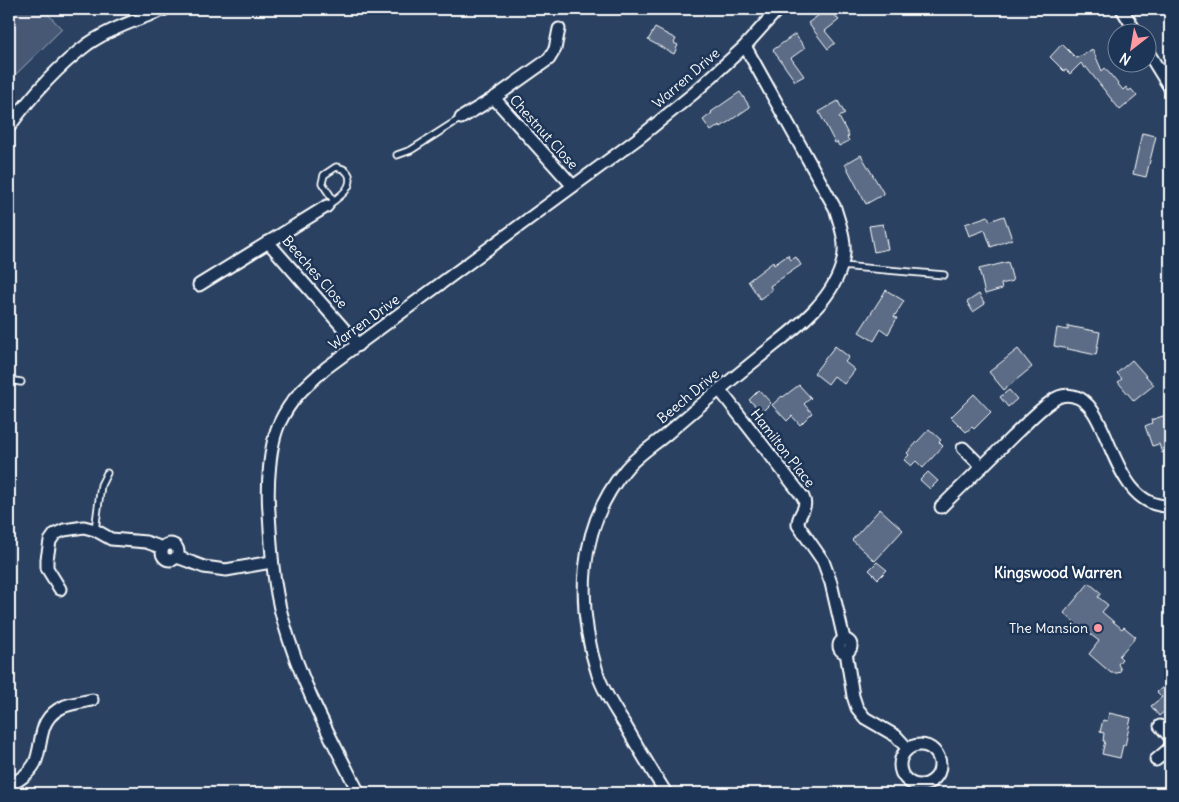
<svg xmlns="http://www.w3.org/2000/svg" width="1179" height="802" viewBox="0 0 1179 802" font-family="Delius,sans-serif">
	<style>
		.green { fill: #465975; stroke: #a2acba }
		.building { fill: #5b6c86; stroke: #fff }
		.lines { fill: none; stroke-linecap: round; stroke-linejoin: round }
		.service-casing { stroke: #fff; stroke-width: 9 }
		.minor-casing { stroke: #fff; stroke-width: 15 }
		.service { stroke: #1d3557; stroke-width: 5.5 }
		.minor { stroke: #1d3557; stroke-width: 11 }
		.poi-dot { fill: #ff9aa2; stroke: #1d3557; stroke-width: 2 }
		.labels { text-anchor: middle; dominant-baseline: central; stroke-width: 5; stroke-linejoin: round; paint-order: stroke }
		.street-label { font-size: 14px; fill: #fff; stroke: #1d3557 }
		.poi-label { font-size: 14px; fill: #fff; stroke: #1d3557; text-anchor: end }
		.neighbourhood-label { font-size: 15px; font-weight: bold; fill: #fff; stroke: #1d3557 }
	</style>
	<rect width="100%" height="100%" fill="#2a4161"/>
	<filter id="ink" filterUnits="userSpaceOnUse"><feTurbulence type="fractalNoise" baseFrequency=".02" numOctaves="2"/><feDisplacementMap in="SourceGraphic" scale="10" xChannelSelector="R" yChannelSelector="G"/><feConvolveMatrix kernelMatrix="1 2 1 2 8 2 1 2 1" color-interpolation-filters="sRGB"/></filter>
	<g filter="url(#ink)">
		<path class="green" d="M 9,9 L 43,9 L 62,29 L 9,81 Z"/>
		<g class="building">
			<path d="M 827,9 L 829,9 L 839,20 L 825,31 L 835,43 L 828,49 L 808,23 Z"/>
			<path d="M 655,28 L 676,39 L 674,43 L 678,45 L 674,54 L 648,40 Z"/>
			<path d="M 795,34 L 805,48 L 791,58 L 804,76 L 795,81 L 773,50 Z"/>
			<path d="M 1062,44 L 1076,58 L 1093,50 L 1102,71 L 1105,68 L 1123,90 L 1126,87 L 1129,91 L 1131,89 L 1137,96 L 1120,110 L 1086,67 L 1084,68 L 1081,63 L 1070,74 L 1066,70 L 1064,71 L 1050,57 Z"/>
			<path d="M 740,92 L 750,107 L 721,127 L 720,125 L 711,131 L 703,120 L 712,113 L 711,112 Z"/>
			<path d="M 838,101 L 845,114 L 839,117 L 849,136 L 847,137 L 849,141 L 839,146 L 837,142 L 835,143 L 819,112 Z"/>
			<path d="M 1142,133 L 1156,136 L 1146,177 L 1133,174 Z"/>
			<path d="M 861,155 L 884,194 L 866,204 L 845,164 Z"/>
			<path d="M 988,216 L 990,221 L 1004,216 L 1012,239 L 991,247 L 985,230 L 969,236 L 965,224 Z"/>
			<path d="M 883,224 L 888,249 L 874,252 L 869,226 Z"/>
			<path d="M 788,255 L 791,260 L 796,257 L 801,265 L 770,286 L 772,290 L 760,299 L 748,281 L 773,262 L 774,265 Z"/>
			<path d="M 1008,262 L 1013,281 L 1001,284 L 1002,289 L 985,294 L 979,269 Z"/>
			<path d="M 886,290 L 904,301 L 894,317 L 897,318 L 888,334 L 881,329 L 874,341 L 859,332 Z"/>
			<path d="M 979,294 L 985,304 L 973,312 L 967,302 Z"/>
			<path d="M 1068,326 L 1100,332 L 1096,355 L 1054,346 L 1057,328 L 1068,330 Z"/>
			<path d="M 835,346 L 849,357 L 845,362 L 855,370 L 844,384 L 834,376 L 828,384 L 814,373 Z"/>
			<path d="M 1018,349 L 1032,367 L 1004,390 L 989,372 Z"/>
			<path d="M 1132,360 L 1154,385 L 1134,401 L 1118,382 L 1122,379 L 1117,373 Z"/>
			<path d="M 799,385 L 811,398 L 804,404 L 812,413 L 800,425 L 792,416 L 787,421 L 772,405 L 782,396 L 783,397 Z"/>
			<path d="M 759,390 L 771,403 L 762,412 L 749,400 Z"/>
			<path d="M 1009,390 L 1017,399 L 1008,407 L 1000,397 Z"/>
			<path d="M 974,394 L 991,412 L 974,429 L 972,427 L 966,432 L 951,417 Z"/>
			<path d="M 1166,415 L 1170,428 L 1170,450 L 1162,453 L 1159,444 L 1152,446 L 1145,426 L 1152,423 L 1151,420 Z"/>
			<path d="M 929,429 L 941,440 L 939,442 L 943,446 L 923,468 L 916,461 L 911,466 L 904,460 L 909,455 L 907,453 Z"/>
			<path d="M 928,472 L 938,481 L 930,489 L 920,480 Z"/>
			<path d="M 880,509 L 903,530 L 875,561 L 852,540 Z"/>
			<path d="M 877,562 L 887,570 L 878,579 L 869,570 Z"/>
			<path d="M 1089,583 L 1101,593 L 1098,597 L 1108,605 L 1102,612 L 1122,629 L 1124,627 L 1136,637 L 1119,656 L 1122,659 L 1118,664 L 1121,670 L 1118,673 L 1111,673 L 1089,654 L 1099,641 L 1086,631 L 1079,630 L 1076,628 L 1075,623 L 1064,613 Z"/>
			<path d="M 1170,681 L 1170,707 L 1159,716 L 1151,706 L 1162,697 L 1157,692 Z"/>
			<path d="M 1109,713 L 1131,718 L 1125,746 L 1123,745 L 1120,758 L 1102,754 L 1105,741 L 1103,741 L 1104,733 L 1100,732 L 1103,720 L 1107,721 Z"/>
		</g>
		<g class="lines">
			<g class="service-casing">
				<g id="service">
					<path d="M 397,155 L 411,150 L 461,118"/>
					<path d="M 327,206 C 337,198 354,189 349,175 C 346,169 341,168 336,167 L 324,175 L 322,183 L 334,201"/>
					<path d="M 841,266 L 944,275"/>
					<path d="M 9,380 L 21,382"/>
					<path d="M 95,530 L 101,485 L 107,473"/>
				</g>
			</g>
			<g class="minor-casing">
				<g id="minor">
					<path d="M 1122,9 L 1136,32"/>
					<path d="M 1146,49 L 1170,88"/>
					<path d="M 494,98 L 573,186"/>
					<path d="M 461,118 L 494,98 L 549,59 L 555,49 L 559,29"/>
					<path d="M 9,127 C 32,95 57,67 88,44 C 111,28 140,19 165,9"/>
					<path d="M 268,242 L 358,345"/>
					<path d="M 199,285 L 327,206"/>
					<path d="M 719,389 L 803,497 C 809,509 797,514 798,525 L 823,561 L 831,583 L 844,639"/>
					<path d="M 963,448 L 982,467"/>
					<path d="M 941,507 C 965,483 989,460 1012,437 C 1025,425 1037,411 1052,401 C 1058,396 1065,394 1073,396 C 1112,403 1109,508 1170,506"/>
					<circle cx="170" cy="552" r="8"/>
					<path d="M 177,557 L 204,567 L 226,570 L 271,562"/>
					<path d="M 60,589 L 47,568 L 47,559 L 50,541 L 55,534 L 64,530 L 84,527 L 95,530 L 111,539 L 146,542 L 163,548"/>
					<circle cx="845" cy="646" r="6"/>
					<path d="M 846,652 L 853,696 L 857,708 L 865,718 L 896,736 L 907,748"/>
					<path d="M 1160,726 L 1170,737"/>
					<circle cx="920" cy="765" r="20"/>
					<path d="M 1156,760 L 1170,748"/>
					<path d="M 9,786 C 19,780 29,774 35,763 C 44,742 36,718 65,706 C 73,703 83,702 92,700"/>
					<path d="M 359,793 C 330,737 300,681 283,620 C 273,585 271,548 269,512 C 267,488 269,444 280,422 C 292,397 306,386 326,368 L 640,137 L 694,93 L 745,46 L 778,9"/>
					<path d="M 666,793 C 652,771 638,748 625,725 C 615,709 604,693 598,675 C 576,606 577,528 625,470 C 636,456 654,445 668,433 C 702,403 737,375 773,346 C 801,324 835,297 843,260 C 847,242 840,225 835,208 L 745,46"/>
				</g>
			</g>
			<use href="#service" class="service"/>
			<use href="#minor" class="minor"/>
		</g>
	</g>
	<circle class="poi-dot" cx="1098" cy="628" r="5"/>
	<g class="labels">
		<g class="street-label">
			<text transform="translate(686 78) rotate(-41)">Warren Drive</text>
			<text transform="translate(544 132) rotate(48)">Chestnut Close</text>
			<text transform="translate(315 272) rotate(49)">Beeches Close</text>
			<text transform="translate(364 322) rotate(-36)">Warren Drive</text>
			<text transform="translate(688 396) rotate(-40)">Beech Drive</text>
			<text transform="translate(783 448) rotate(52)">Hamilton Place</text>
		</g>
		<g class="poi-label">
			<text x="1088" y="628">The Mansion</text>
		</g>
		<g class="neighbourhood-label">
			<text x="1058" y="572">Kingswood Warren</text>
		</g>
	</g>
	<rect width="1179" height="802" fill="none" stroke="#1d3557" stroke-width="30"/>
	<rect x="15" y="15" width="1149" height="772" fill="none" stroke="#fff" stroke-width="2" filter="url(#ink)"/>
	<g transform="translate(1132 48) rotate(211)"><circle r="24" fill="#1d3557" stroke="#77869a"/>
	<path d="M0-4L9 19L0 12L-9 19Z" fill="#ff9aa2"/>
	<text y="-8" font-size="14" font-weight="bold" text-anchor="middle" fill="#ffffff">N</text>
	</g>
</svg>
